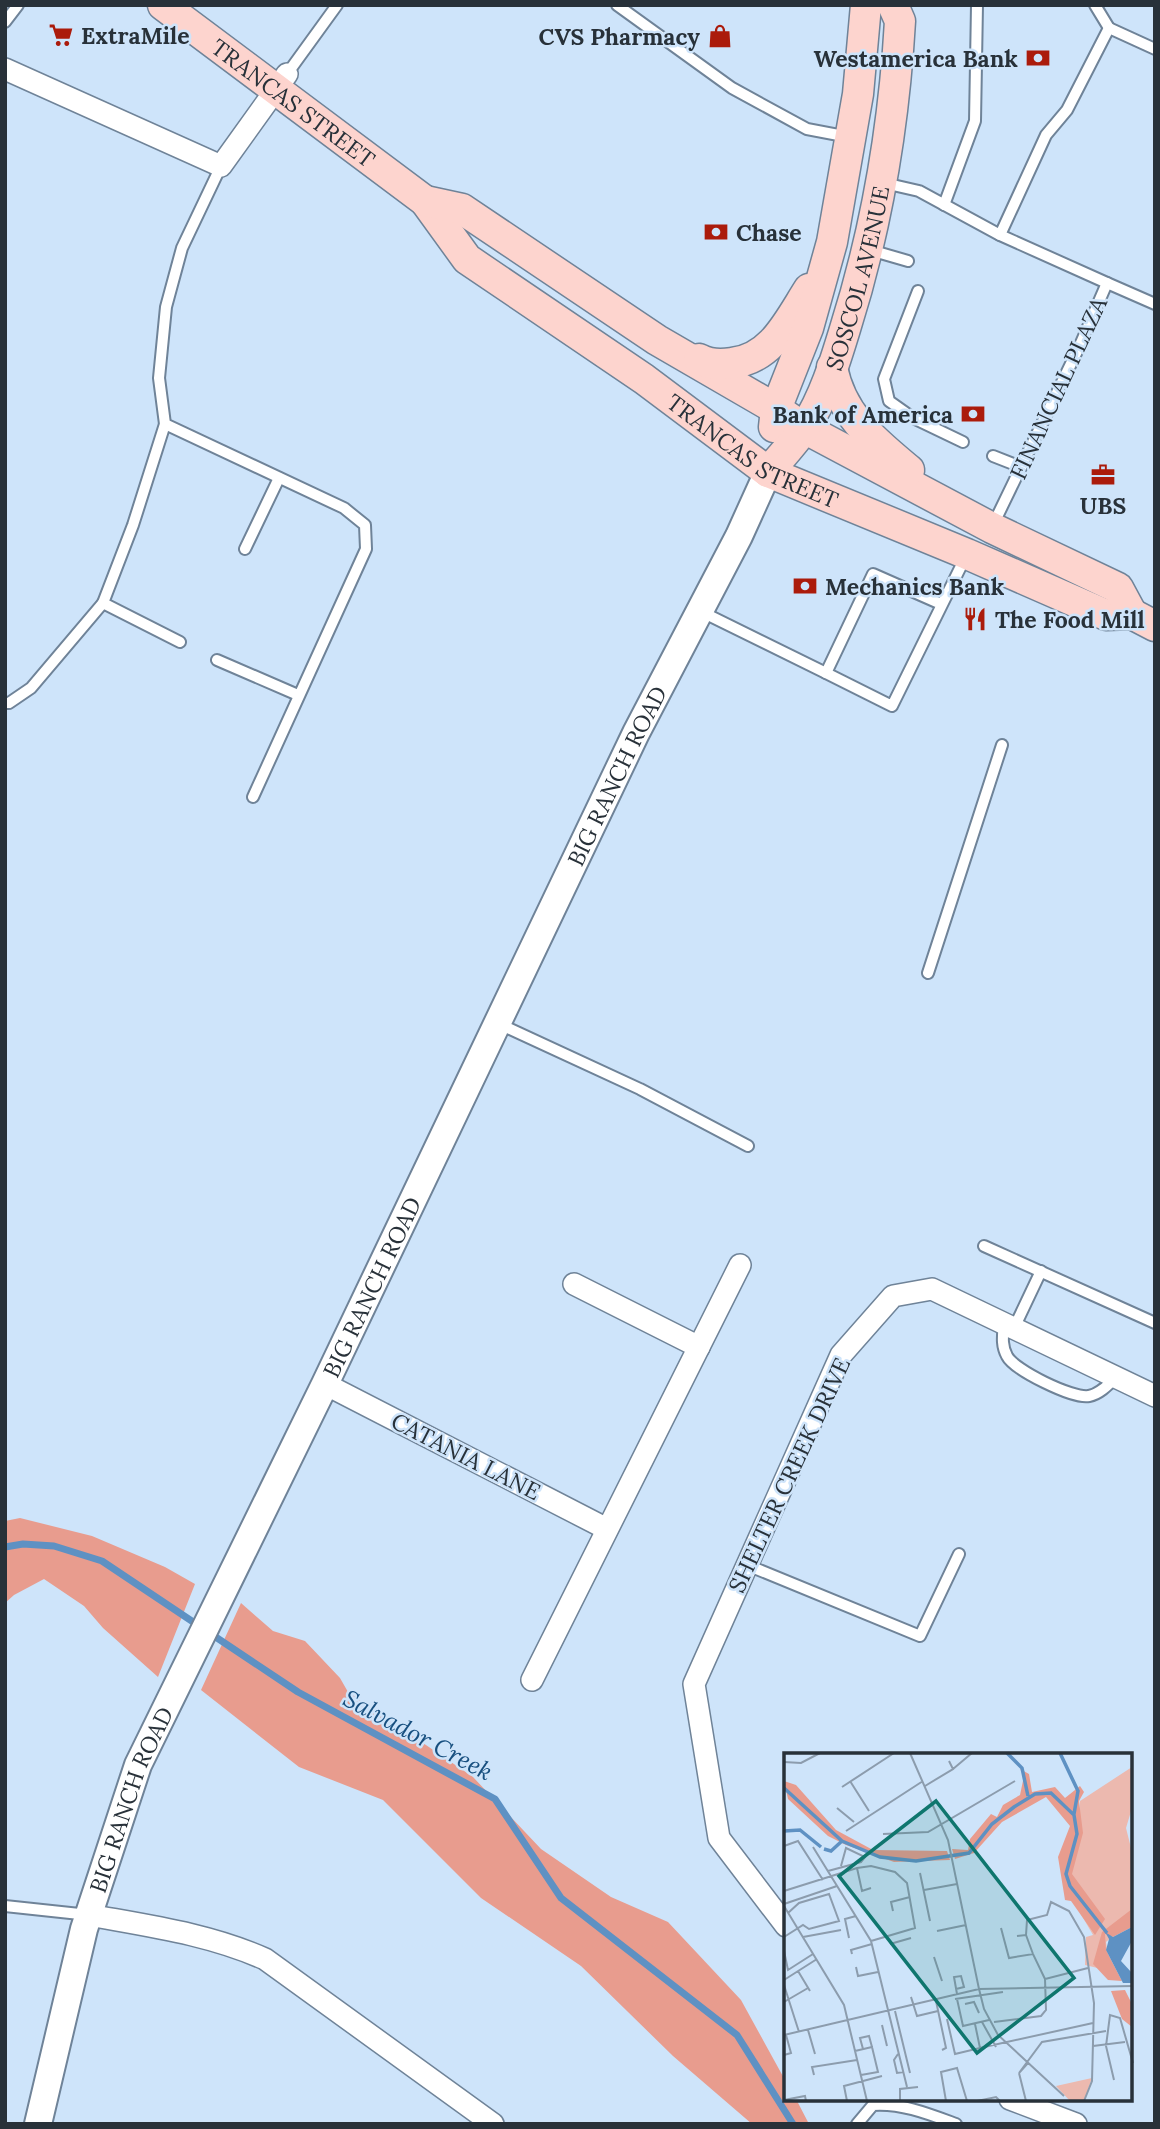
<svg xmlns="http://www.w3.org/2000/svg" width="1160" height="2129" viewBox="0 0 1160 2129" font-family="Lora,serif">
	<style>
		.forest { fill: #e89c8e }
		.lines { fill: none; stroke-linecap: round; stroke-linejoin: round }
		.stream { stroke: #5e91c3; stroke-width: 7 }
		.service-casing { stroke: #6f8398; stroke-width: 14 }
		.minor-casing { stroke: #6f8398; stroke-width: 24 }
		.tertiary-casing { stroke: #6f8398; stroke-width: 30 }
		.secondary-casing { stroke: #6f8398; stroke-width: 33 }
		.service { stroke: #fff; stroke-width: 10 }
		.minor { stroke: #fff; stroke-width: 21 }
		.tertiary { stroke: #fff; stroke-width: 26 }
		.secondary { stroke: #fdd4ce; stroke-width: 30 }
		.labels { text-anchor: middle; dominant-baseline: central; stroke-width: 5; stroke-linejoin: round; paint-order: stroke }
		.poi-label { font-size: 23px; font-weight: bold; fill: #283139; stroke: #cee4fa; text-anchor: start }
		.street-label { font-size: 23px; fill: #283139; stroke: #cee4fa }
		.water-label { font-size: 24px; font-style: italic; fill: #174f7f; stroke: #cee4fa }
		.inset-river { fill: none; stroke: #5e91c3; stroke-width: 3.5 }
		.inset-road { fill: none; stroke: #8c9cad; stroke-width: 2 }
		.view { fill: #0f766e; fill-opacity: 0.15; stroke: #0f766e; stroke-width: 3.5 }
		.inset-edge { fill: none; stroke: #283139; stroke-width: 3.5 }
	</style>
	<rect width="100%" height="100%" fill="#cee4fa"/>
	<g class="forest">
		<path d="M 20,1518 L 92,1536 L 165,1567 L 195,1584 L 158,1677 L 103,1628 L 84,1606 L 44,1579 L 14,1595 L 5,1603 L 5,1521 Z"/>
		<path d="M 241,1603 L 273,1631 L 305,1641 L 340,1678 L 348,1692 L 473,1777 L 541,1849 L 611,1897 L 668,1922 L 741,2000 L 785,2080 L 786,2099 L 796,2099 L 809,2124 L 752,2124 L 673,2056 L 581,1966 L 481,1898 L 383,1800 L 299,1767 L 201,1690 Z"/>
	</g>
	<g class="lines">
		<path class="stream" d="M 5,1547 L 23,1544 L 54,1546 L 102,1561 L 298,1692 L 495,1799 L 561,1898 L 737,2035 L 793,2124"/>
		<g class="service-casing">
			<g id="service">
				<path d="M 617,5 L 732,88 L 807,129 L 849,137"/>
				<path d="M 1095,5 L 1109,28"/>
				<path d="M 5,22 L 18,5"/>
				<path d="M 287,74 L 337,5"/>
				<path d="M 221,166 L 182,248 L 166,307 L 159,378 L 165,424 L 344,508 L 365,525 L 366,549 L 253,797"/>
				<path d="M 884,183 L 919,191 L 1000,235 L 1107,283 L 1081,343 L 993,525"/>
				<path d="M 944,205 L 975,121 L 977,5"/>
				<path d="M 1000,235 L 1046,135 L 1067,110 L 1109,28 L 1155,49"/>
				<path d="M 870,250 L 908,261"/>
				<path d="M 1107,283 L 1155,304"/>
				<path d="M 918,291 L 884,379 L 889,401 L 913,418 L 963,442"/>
				<path d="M 165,424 L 133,525 L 103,603 L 180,642"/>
				<path d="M 993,456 L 1021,467"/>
				<path d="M 245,549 L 279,478"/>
				<path d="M 941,604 L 873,574 L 826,673 L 892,706 L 966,556"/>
				<path d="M 700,611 L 826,673"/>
				<path d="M 217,660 L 298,695"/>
				<path d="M 5,703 L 9,703 L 31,688 L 103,603"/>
				<path d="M 928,973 L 1002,745"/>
				<path d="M 497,1023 L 640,1089 L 748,1146"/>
				<path d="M 984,1246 L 1155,1323"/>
				<path d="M 1004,1323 C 1003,1335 1001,1345 1007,1356 C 1014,1370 1073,1399 1089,1396 C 1100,1394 1109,1384 1116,1377"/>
				<path d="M 1014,1328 L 1041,1271"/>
				<path d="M 747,1565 L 920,1636 L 959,1554"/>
				<path d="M 5,1906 L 89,1915"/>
				<path d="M 857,2124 L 873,2105 C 902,2103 929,2114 956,2124"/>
			</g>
		</g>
		<g class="minor-casing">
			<g id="minor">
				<path d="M 5,69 L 221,166 L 287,74"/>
				<path d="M 574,1284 L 699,1347"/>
				<path d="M 325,1384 L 607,1529"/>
				<path d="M 532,1680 L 740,1265"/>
				<path d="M 89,1915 C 149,1926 209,1934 265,1959 L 493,2124"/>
				<path d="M 786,1926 L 719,1838 L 694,1684 L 841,1355 L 893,1296 L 932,1289 L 1155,1396"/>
				<path d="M 1010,2099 L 1076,2124"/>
			</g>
		</g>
		<g class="tertiary-casing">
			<g id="tertiary">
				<path id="s1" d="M 38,2124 L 84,1929 L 138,1765 L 325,1384 L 636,733 L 739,536 L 768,472"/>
			</g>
		</g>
		<g class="secondary-casing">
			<g id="secondary">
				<path id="s2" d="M 163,5 L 425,201 L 467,259 L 644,379 L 768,472 L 967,554 L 1106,615 L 1132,614 L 1155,626"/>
				<path d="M 425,201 L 462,209 L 657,340 L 776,409 L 804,428 L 992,528 L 1118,588 L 1132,614"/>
				<path d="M 699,359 C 710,365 720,365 732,363 C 772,359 789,320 809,289"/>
				<path d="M 832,367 C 841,415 873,440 909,470"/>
				<path d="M 774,427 L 776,409 L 808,328 L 832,242 L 858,94 L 866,5"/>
				<path id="s3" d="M 768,472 C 780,458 794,443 805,427 C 824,398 835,362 845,329 C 877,228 894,126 900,21 L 893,5"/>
			</g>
		</g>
		<use href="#service" class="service"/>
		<use href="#minor" class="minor"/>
		<use href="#tertiary" class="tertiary"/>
		<use href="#secondary" class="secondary"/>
	</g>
	<defs>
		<g id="supermarket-bare" transform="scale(1.89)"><path d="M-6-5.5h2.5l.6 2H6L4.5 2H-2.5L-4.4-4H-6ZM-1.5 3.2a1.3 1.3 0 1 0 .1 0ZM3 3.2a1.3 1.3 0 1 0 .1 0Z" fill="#ab1b0b" stroke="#cee4fa" stroke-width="2.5" paint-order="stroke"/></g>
		<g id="shop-bare" transform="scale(1.89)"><path d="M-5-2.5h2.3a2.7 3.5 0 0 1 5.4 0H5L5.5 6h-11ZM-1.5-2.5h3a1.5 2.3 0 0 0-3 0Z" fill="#ab1b0b" stroke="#cee4fa" stroke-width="2.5" paint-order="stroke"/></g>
		<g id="bank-bare" transform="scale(1.89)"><path d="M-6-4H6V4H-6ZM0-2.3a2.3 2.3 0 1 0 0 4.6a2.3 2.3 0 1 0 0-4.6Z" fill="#ab1b0b" stroke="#cee4fa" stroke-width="2.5" paint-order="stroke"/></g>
		<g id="office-bare" transform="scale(1.89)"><path d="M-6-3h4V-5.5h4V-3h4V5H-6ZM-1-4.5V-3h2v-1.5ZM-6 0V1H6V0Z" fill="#ab1b0b" stroke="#cee4fa" stroke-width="2.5" paint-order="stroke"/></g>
		<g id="restaurant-bare" transform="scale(1.89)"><path d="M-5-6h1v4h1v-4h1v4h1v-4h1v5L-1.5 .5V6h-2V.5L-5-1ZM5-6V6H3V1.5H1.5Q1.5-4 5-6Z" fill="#ab1b0b" stroke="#cee4fa" stroke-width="2.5" paint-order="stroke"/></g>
	</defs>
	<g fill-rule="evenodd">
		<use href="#supermarket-bare" x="61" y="35"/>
		<use href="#shop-bare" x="720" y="36"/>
		<use href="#bank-bare" x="1038" y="58"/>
		<use href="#bank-bare" x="716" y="232"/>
		<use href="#bank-bare" x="973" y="414"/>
		<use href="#office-bare" x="1103" y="475"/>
		<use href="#bank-bare" x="805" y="586"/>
		<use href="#restaurant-bare" x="975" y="619"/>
	</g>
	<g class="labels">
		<g class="poi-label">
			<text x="81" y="35">ExtraMile</text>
			<text x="700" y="36" text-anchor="end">CVS Pharmacy</text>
			<text x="1018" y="58" text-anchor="end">Westamerica Bank</text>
			<text x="736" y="232">Chase</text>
			<text x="953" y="414" text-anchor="end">Bank of America</text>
			<text x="1103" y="505" text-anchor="middle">UBS</text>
			<text x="825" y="586">Mechanics Bank</text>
			<text x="995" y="619">The Food Mill</text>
		</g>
		<g class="street-label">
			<text stroke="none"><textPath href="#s2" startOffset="163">TRANCAS STREET</textPath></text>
			<text stroke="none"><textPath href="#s3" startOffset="217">SOSCOL AVENUE</textPath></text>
			<text transform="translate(1058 388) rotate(-65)">FINANCIAL PLAZA</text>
			<text stroke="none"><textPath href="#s2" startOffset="744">TRANCAS STREET</textPath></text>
			<text stroke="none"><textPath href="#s1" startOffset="1472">BIG RANCH ROAD</textPath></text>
			<text stroke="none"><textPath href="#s1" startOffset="905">BIG RANCH ROAD</textPath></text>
			<text transform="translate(466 1456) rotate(27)">CATANIA LANE</text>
			<text transform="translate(789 1475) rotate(-65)">SHELTER CREEK DRIVE</text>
			<text stroke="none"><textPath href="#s1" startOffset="338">BIG RANCH ROAD</textPath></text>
		</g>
		<g class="water-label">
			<text transform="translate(418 1735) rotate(28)">Salvador Creek</text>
		</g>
	</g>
	<g transform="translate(784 1753)">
		<rect width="348" height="348" fill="#cee4fa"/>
		<path d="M 348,14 L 348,55 L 342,75 L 348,99 L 348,165 L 322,189 L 326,218 L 301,212 L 302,184 L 309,182 L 287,144 L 285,126 L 296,73 L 296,48 ZM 308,325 L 300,348 L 286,348 L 272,333 Z" fill="#ecb9af"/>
		<path d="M 236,16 L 245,21 L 248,39 L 271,34 L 281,45 L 296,33 L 300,39 L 295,48 L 299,80 L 288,121 L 321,166 L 311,182 L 287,148 L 281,147 L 274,104 L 286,73 L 262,44 L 218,69 L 190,100 L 171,106 L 168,96 L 184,97 L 186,86 L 207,61 L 213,64 L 219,52 L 236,42 L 240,23 ZM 0,28 L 12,32 L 52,77 L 89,97 L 163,98 L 166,107 L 110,109 L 62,92 L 44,83 L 4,46 ZM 348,156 L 348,174 L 329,184 L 321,181 L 322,197 L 338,228 L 324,227 L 309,211 L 318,179 ZM 341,237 L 348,251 L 348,274 L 338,266 L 327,238 Z" fill="#e89c8e"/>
		<path d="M 348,174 L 348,188 L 337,208 L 348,220 L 348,230 L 339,230 L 322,197 L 325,186 L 321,179 L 329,184 Z" fill="#5e91c3"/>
		<path class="inset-river" d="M 223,0 L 238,15 L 244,43M 276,0 L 294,38 L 290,61M 0,35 L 58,88 L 96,104 L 132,108 L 185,100 L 208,71 L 230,54 L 251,41 L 267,40 L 290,62 L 293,81 L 282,121 L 286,133 L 323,180M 0,78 L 16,77 L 37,94M 40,96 L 47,98 L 58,88"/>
		<path class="inset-road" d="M 126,0 L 164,87 L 195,236M 0,9 L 17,10 L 36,0M 169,16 L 188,0M 66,28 L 85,58M 141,33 L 169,16 L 165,8M 58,34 L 110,0M 53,55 L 70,69M 62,78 L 139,28M 99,81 L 144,79 L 231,28M 0,93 L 14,88 L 39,127M 29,94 L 87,188 L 123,334M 73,115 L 78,138 L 87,135M 44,118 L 77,109 L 81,104 L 62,95 L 57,113M 136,120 L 146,168M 140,137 L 173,131M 0,138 L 73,115 L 87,113 L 111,119 L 123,130 L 131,175 L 87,188M 0,151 L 53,133M 0,153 L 60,252 L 83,348M 109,158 L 107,149 L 126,144M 217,175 L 225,205 L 249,201 L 261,226M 153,178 L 182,172M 242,182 L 243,167 L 263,162 L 267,149 L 285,158 L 300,184 L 310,250 L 308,328 L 300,348M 233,183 L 242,182 L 249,201M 0,184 L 19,172 L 25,176 L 55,168 L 45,141 L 15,150 L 4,160M 19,184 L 57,177M 65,185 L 61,166 L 72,163M 106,191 L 127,185M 0,198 L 4,217 L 29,201M 68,201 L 67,197 L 88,191M 150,204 L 158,228M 72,214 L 74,223 L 94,219M 14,218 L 26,238M 0,227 L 33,206M 0,232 L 15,279M 172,236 L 180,234 L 177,223 L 170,224 L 173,241M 195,236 L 200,256 L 214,282 L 280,343M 171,246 L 219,239M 173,246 L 179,273 L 205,267M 152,248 L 162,295 L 158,297M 0,249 L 24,235M 181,251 L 190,249 L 195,260M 130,253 L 127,244 L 133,263 L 154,258M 111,258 L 126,320M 163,266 L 171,301 L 196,295 L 191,271M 198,269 L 212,294M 210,269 L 257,263 L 262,257 L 261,226 L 304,215M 98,272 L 103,293M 24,277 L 31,301M 0,282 L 195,236 L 349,233M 309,293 L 341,289M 196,295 L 309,270M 71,298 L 88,294 L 85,283 L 76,285 L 79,296M 114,301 L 110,307 L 113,320 L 120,319M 0,302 L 7,300 L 2,282M 244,310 L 235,320 L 258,289 L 322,278M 235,320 L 242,348M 30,322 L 28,314 L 73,307M 77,322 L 94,319 L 88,294M 330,327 L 322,293 L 326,262 L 336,265 L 349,310M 0,347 L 21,343 L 22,348M 63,348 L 60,333 L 98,323M 116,348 L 116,336 L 134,334M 162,348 L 157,319 L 173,315 L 183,348M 193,348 L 212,344 L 216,348"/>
		<path class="view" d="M 152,48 L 290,225 L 193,300 L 55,123 Z"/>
		<rect width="348" height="348" class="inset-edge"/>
	</g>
	<rect width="1160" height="2129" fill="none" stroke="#283139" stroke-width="14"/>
</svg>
